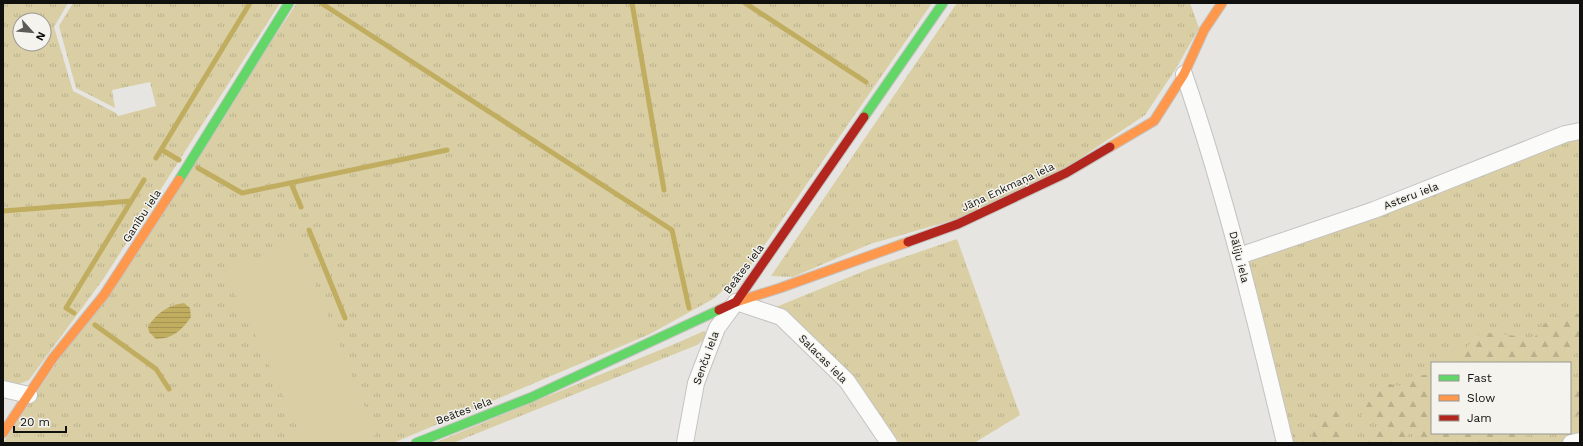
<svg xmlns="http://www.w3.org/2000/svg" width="1583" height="446" viewBox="0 0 1583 446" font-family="'Work Sans',sans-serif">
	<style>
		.grass { fill: url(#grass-tufts); fill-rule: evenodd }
		.forest { fill: url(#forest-firs) }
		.garden { fill: #d9cea4 }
		.water { fill: url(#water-rules) }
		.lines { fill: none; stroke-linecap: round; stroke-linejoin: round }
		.stream { stroke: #c1ad5f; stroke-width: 5 }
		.street-casing { stroke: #c4c3c1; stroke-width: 18 }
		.fast-casing { stroke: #c4c3c1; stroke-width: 11 }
		.slow-casing { stroke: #c4c3c1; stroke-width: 11 }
		.jam-casing { stroke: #c4c3c1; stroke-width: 11 }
		.street { stroke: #fbfbfa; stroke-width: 16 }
		.fast { stroke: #63d668; stroke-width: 9 }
		.slow { stroke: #ff974d; stroke-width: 9 }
		.jam { stroke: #b3261e; stroke-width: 9 }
		.labels { text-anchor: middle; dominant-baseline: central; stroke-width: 3; stroke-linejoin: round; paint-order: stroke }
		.street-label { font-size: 11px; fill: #10100e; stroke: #f4f3ed }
	</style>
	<defs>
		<pattern id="grass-tufts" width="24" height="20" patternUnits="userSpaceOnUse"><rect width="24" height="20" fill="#d9cea4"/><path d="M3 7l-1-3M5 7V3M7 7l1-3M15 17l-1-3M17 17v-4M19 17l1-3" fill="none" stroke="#b9b08c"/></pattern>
		<pattern id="forest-firs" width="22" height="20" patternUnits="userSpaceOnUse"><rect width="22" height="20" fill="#d9cea4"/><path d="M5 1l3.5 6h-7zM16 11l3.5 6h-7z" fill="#b9b08c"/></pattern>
		<pattern id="water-rules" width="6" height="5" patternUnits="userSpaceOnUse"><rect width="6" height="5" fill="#c1ad5f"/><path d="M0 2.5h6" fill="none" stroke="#a59451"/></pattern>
	</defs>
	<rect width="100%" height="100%" fill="#e6e5e1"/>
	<g class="grass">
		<path d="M 3,3 L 68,3 L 54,27 L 73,91 L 116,113 L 118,116 L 156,106 L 150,82 L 112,90 L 115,108 L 76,88 L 59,26 L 73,3 L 280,3 L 104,278 L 29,380 L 19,384 L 3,380 ZM 20,20 L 44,20 L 44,44 L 20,44 Z"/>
		<path d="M 297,3 L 932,3 L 748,269 L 713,299 L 650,334 L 393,443 L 3,443 Z"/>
		<path d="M 957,3 L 1190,3 L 1199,28 L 1175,70 L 1145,115 L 1064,169 L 957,219 L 870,244 L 793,277 L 771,276 Z"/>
		<path d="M 1580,131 L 1580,441 L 1571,443 L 1285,443 L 1239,256 ZM 1432,363 L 1570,363 L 1570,433 L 1432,433 Z"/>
		<path d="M 957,239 L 1020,415 L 974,443 L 900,443 L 850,376 L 776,307 L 869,269 Z"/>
		<path d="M 704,331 L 706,332 L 706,338 L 697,345 L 453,443 L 434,443 L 677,343 Z"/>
	</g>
	<g class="forest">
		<path d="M 1580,314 L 1580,348 L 1569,348 L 1572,365 L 1570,366 L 1570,363 L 1445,363 L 1452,354 L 1467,347 L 1481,332 L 1534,338 L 1549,318 Z"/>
		<path d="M 1432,374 L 1432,433 L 1540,433 L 1510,438 L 1501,443 L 1430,443 L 1412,430 L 1402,443 L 1354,443 L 1359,438 L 1376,437 L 1380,424 L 1360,417 L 1370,400 L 1385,383 L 1399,386 L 1416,376 Z"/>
		<path d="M 1580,381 L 1580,414 L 1570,419 L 1570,388 Z"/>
		<path d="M 1332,407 L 1343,418 L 1341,441 L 1344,443 L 1294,443 L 1293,434 L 1313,440 L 1314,417 Z"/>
	</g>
	<path class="garden" d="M 297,240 L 376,435 L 356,443 L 305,443 L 241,304 L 221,273 Z"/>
	<path class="water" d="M 184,303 L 190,308 L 191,317 C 182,330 172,339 156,339 L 149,332 L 148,327 C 156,313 169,305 184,303 Z"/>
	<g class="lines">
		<g class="stream">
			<path d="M 321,3 L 672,230 L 689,308"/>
			<path d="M 632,3 L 664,190"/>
			<path d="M 745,3 L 866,82"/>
			<path d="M 162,150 L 179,160"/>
			<path d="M 156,158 L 250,3"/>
			<path d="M 198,168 L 242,193 L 447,150"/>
			<path d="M 291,183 L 301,207"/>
			<path d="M 3,211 L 131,201"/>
			<path d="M 309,230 L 345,318"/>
			<path d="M 74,313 L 66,308 L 144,180"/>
			<path d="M 95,325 L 156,369 L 169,389"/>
		</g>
		<g class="street-casing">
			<g id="street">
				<path d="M 1184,74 C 1226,196 1255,318 1285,443"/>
				<path d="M 1239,256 L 1374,210 L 1565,134 L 1580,131"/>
				<path d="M 3,389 L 29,395"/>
				<path d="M 685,443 L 696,383 L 717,328 L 736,302 L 781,317 L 847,381 L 889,443"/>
				<path d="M 1571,443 L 1580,441"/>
			</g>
		</g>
		<g class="fast-casing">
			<g id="fast">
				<path d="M 864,117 L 943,3"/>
				<path d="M 179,180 L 289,3"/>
				<path d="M 416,443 L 532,397 L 719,310"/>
			</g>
		</g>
		<g class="slow-casing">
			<g id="slow">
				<path d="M 1110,147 L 1154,121 L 1184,74 L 1204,30 L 1222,3"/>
				<path d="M 736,302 L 780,288 L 908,242"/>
				<path d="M 3,433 L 53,358 L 104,295 L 179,180"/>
			</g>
		</g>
		<g class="jam-casing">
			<g id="jam">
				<path d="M 908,242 L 958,224 L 1066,173 L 1110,147"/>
				<path d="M 719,310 L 736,302 L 864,117"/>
			</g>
		</g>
		<use href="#street" class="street"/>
		<use href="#fast" class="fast"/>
		<use href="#slow" class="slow"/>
		<use href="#jam" class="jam"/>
	</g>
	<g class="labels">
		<g class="street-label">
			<text transform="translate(1008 187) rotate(-25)">Jāņa Enkmaņa iela</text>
			<text transform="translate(1411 196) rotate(-21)">Asteru iela</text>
			<text transform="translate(142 216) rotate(-57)">Ganību iela</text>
			<text transform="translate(1239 257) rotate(76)">Dāliju iela</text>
			<text transform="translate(744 269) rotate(-53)">Beātes iela</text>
			<text transform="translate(706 358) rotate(-70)">Senču iela</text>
			<text transform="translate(823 359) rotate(45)">Salacas iela</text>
			<text transform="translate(464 411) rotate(-21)">Beātes iela</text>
		</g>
	</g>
	<rect width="1583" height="446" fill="none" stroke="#10100e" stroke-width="8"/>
	<rect x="1431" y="362" width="140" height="72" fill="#f4f3ed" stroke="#999894"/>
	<rect x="1439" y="375" width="20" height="6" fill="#63d668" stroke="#999894"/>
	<text x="1467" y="382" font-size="12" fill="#10100e">Fast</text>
	<rect x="1439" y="395" width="20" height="6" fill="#ff974d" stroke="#999894"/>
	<text x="1467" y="402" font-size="12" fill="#10100e">Slow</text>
	<rect x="1439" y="415" width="20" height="6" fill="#b3261e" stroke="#999894"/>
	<text x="1467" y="422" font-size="12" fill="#10100e">Jam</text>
	<g transform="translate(32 32) rotate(117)"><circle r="19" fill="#f4f3ed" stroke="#999894"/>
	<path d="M0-3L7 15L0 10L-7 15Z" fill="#5b5b58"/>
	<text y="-6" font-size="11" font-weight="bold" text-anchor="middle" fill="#10100e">N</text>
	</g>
	<path d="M14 426v6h52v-6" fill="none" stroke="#10100e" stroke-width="2"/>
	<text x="20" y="426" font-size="12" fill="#10100e" stroke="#f4f3ed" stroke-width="3" paint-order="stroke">20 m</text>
</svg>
